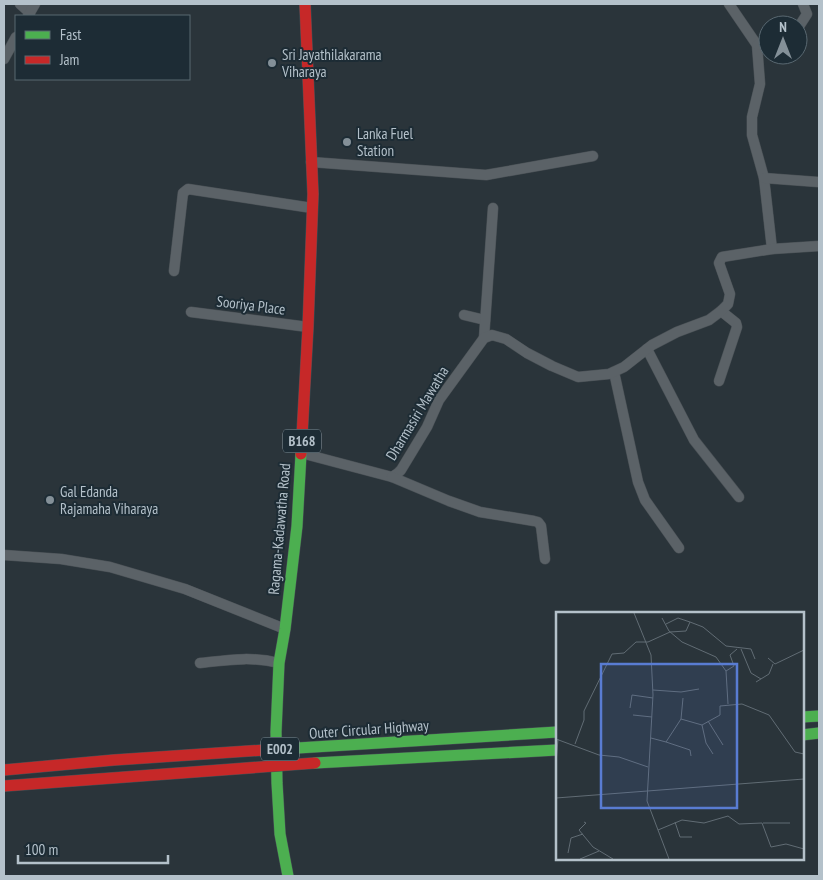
<svg xmlns="http://www.w3.org/2000/svg" width="823" height="880" viewBox="0 0 823 880" font-family="'PT Sans Narrow',sans-serif">
	<style>
		.lines { fill: none; stroke-linecap: round; stroke-linejoin: round }
		.street-casing { stroke: #484f54; stroke-width: 11 }
		.fast-casing { stroke: #485156; stroke-width: 12 }
		.jam-casing { stroke: #485156; stroke-width: 12 }
		.street { stroke: #5b6267; stroke-width: 10 }
		.fast { stroke: #4caf50; stroke-width: 11 }
		.jam { stroke: #c62828; stroke-width: 11 }
		.fast-bridge-casing { stroke: #475055; stroke-width: 12; stroke-linecap: butt }
		.jam-bridge-casing { stroke: #475055; stroke-width: 12; stroke-linecap: butt }
		.fast-bridge { stroke: #4caf50; stroke-width: 11 }
		.jam-bridge { stroke: #c62828; stroke-width: 11 }
		.poi-dot { fill: #849098; stroke: #1d2c35; stroke-width: 2 }
		.labels { text-anchor: middle; dominant-baseline: central; stroke-width: 4; stroke-linejoin: round; paint-order: stroke }
		.shield { fill: #1d2c35; stroke: #87949d; stroke-width: 1 }
		.shield-label { font-size: 14px; font-weight: bold; fill: #b4c1ca }
		.poi-label { font-size: 15px; fill: #b4c1ca; stroke: #1d2c35; text-anchor: start }
		.street-label { font-size: 15px; fill: #b4c1ca; stroke: #1d2c35 }
		.inset-road { fill: none; stroke: #616c74; stroke-width: 1 }
		.view { fill: #597cd2; fill-opacity: 0.15; stroke: #597cd2; stroke-width: 2.5 }
		.inset-edge { fill: none; stroke: #b4c1ca; stroke-width: 2.5 }
	</style>
	<rect width="100%" height="100%" fill="#2a343a"/>
	<g class="lines">
		<g class="street-casing">
			<g id="street">
				<path d="M 20,4 L 30,13"/>
				<path d="M 729,4 L 757,45 L 760,84 L 752,117 L 752,135 L 764,178 L 772,249"/>
				<path d="M 28,16 L 35,4"/>
				<path d="M 798,28 L 807,14 L 803,4"/>
				<path d="M 757,45 L 768,40"/>
				<path d="M 4,59 L 16,37"/>
				<path d="M 311,162 L 486,175 L 593,156"/>
				<path d="M 764,178 L 818,182"/>
				<path d="M 174,271 L 183,193 L 188,189 L 312,208"/>
				<path d="M 191,312 L 308,327"/>
				<path d="M 464,315 L 485,320"/>
				<path d="M 484,338 L 493,208"/>
				<path d="M 647,349 L 694,440 L 739,497"/>
				<path d="M 614,372 L 638,482 L 645,500 L 679,548"/>
				<path d="M 719,381 L 737,327 L 736,323 L 721,311"/>
				<path d="M 301,453 L 392,477 L 398,473 L 401,470 L 427,427 L 439,400 L 484,338 L 492,335 L 506,339 L 527,353 L 552,366 L 578,377 L 609,374 L 624,367 L 652,345 L 677,332 L 709,320 L 721,311 L 728,304 L 730,294 L 719,263 L 722,257 L 772,249 L 819,246"/>
				<path d="M 392,477 L 449,501 L 480,512 L 534,521 L 538,522 L 541,526 L 545,559"/>
				<path d="M 4,555 L 61,559 L 110,567 L 185,589 L 285,629"/>
				<path d="M 200,663 C 228,660 251,656 279,663"/>
			</g>
		</g>
		<g class="fast-casing">
			<g id="fast">
				<path d="M 802,717 L 819,716"/>
				<path d="M 802,735 L 819,733"/>
				<path d="M 288,876 L 280,834 L 277,783 L 276,732 L 279,663 L 285,629 L 297,526 L 301,454"/>
			</g>
		</g>
		<g class="jam-casing">
			<path id="jam" d="M 301,454 L 308,327 L 313,194 L 305,4"/>
		</g>
		<use href="#street" class="street"/>
		<use href="#fast" class="fast"/>
		<use href="#jam" class="jam"/>
		<g class="fast-bridge-casing">
			<g id="fast-bridge">
				<path d="M 265,750 L 557,732"/>
				<path d="M 315,763 L 557,750"/>
			</g>
		</g>
		<g class="jam-bridge-casing">
			<g id="jam-bridge">
				<path d="M 4,770 L 114,760 L 265,750"/>
				<path d="M 4,786 L 315,763"/>
			</g>
		</g>
		<use href="#fast-bridge" class="fast-bridge"/>
		<use href="#jam-bridge" class="jam-bridge"/>
	</g>
	<g class="poi-dot">
		<circle cx="272" cy="63" r="5"/>
		<circle cx="347" cy="142" r="5"/>
		<circle cx="50" cy="500" r="5"/>
	</g>
	<g class="labels">
		<g class="shield">
			<rect x="283" y="429.5" width="38" height="23" rx="4"/>
			<rect x="261" y="737.5" width="38" height="23" rx="4"/>
		</g>
		<g class="shield-label">
			<text x="302" y="441">B168</text>
			<text x="280" y="749">E002</text>
		</g>
		<g class="poi-label">
			<text x="282" y="54">Sri Jayathilakarama<tspan x="282" dy="17">Viharaya</tspan></text>
			<text x="357" y="133">Lanka Fuel<tspan x="357" dy="17">Station</tspan></text>
			<text x="60" y="491">Gal Edanda<tspan x="60" dy="17">Rajamaha Viharaya</tspan></text>
		</g>
		<g class="street-label">
			<text transform="translate(251 305) rotate(7)">Sooriya Place</text>
			<text transform="translate(417 413) rotate(-59)">Dharmasiri Mawatha</text>
			<text transform="translate(279 529) rotate(-85)">Ragama-Kadawatha Road</text>
			<text transform="translate(369 729) rotate(-4)">Outer Circular Highway</text>
		</g>
	</g>
	<g transform="translate(556 612)">
		<rect width="248" height="248" fill="#2a343a"/>
		<path class="inset-road" d="M 78,1 L 95,43 L 97,83 L 91,189 L 113,247M 106,6 L 113,19 L 126,30 L 160,45 L 170,59 L 172,92M 134,10 L 147,15 L 170,34 L 195,37 L 199,47M 185,37 L 195,61 L 205,67M 212,46 L 219,52 L 248,38M 170,59 L 178,54 L 174,43 L 181,37M 200,70 L 213,62 L 217,52M 97,78 L 125,80 L 143,77M 74,96 L 76,83 L 97,86M 77,103 L 96,105M 125,107 L 127,86M 152,109 L 167,133M 146,113 L 150,131 L 157,142M 95,126 L 110,130 L 125,107 L 146,113 L 164,103 L 164,94 L 186,92 L 213,103 L 239,140 L 248,142M 0,127 L 43,143 L 63,145 L 92,155M 110,130 L 134,138 L 135,144M 19,132 L 28,108 L 28,99 L 56,42 L 68,41 L 80,30 L 92,30 L 114,20 L 130,19 L 134,10 L 122,6 L 110,12M 0,151 L 2,127M 0,186 L 248,167M 28,210 L 30,211 L 23,218 L 37,235 L 57,247M 119,210 L 124,225 L 136,225M 207,211 L 234,211M 102,218 L 126,208 L 148,211 L 172,204 L 183,212 L 206,211 L 215,235 L 230,232 L 248,237M 12,241 L 15,226 L 27,222M 24,247 L 43,239"/>
		<path class="view" d="M 45,52 L 181,52 L 181,196 L 45,196 Z"/>
		<rect width="248" height="248" class="inset-edge"/>
	</g>
	<rect width="823" height="880" fill="none" stroke="#b4c1ca" stroke-width="10"/>
	<rect x="15" y="15" width="175" height="65" fill="#1d2c35" stroke="#596871"/>
	<rect x="25" y="31" width="25" height="8" fill="#4caf50" stroke="#596871"/>
	<text x="60" y="40" font-size="15" fill="#b4c1ca">Fast</text>
	<rect x="25" y="56" width="25" height="8" fill="#c62828" stroke="#596871"/>
	<text x="60" y="65" font-size="15" fill="#b4c1ca">Jam</text>
	<g transform="translate(783 40)"><circle r="24" fill="#1d2c35" stroke="#596871"/>
	<path d="M0-4L9 19L0 12L-9 19Z" fill="#849098"/>
	<text y="-8" font-size="14" font-weight="bold" text-anchor="middle" fill="#b4c1ca">N</text>
	</g>
	<path d="M18 855v8h150v-8" fill="none" stroke="#b4c1ca" stroke-width="2.5"/>
	<text x="25" y="855" font-size="15" fill="#b4c1ca" stroke="#1d2c35" stroke-width="4" paint-order="stroke">100 m</text>
</svg>
